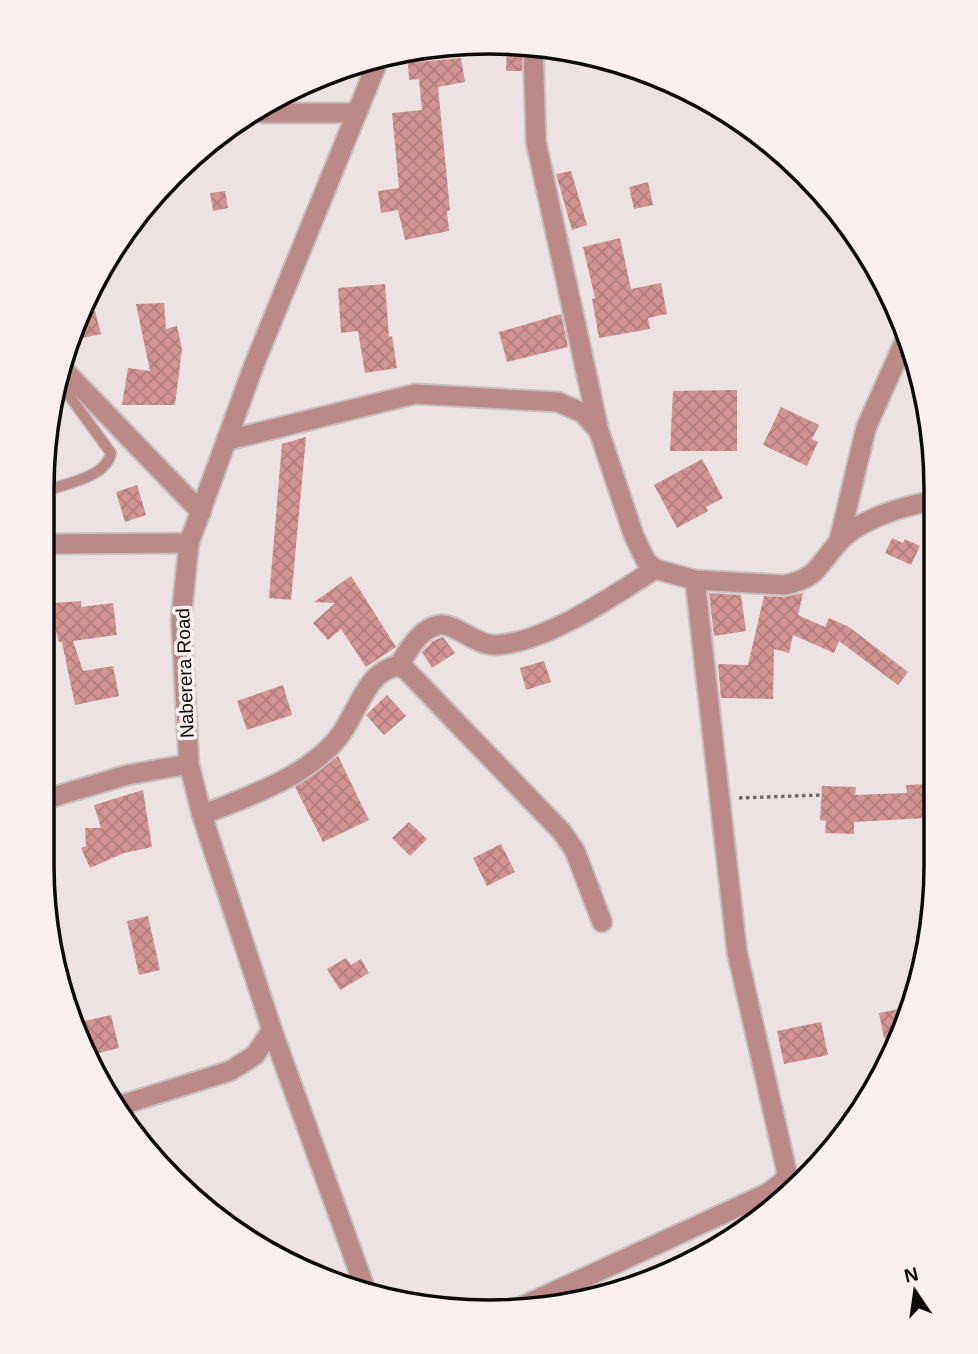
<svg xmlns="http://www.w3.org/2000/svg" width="978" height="1354" viewBox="0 0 978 1354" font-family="Helvetica,sans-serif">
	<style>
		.building { fill: url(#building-cross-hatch) }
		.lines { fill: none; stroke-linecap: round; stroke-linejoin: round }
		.service-casing { stroke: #c8bfbf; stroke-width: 13 }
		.minor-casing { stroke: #c8bfbf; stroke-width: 23 }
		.tertiary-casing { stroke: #c8bfbf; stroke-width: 23 }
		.path { stroke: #726c6c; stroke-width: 3.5; stroke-dasharray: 3.5 3.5; stroke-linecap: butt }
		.service { stroke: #bb8a88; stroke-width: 10 }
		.minor { stroke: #bb8a88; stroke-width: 19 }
		.tertiary { stroke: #bb8a88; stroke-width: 19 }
		.labels { text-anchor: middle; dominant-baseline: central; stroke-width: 7; stroke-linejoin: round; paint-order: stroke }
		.street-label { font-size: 19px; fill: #0d0a0a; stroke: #f9efef }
		.rim { fill: none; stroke: #0d0a0a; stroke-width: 3.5 }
	</style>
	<defs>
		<pattern id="building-cross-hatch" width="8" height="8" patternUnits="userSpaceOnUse" patternTransform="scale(1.75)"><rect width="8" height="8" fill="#d19492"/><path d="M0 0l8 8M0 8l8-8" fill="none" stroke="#b27e7d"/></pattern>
	</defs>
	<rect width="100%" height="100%" fill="#ece2e2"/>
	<g class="building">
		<path d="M 522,44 L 522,71 L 506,71 L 507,45 Z"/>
		<path d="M 461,58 L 465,82 L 438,87 L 450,210 L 447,211 L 449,231 L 405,240 L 398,210 L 381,213 L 378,191 L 399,188 L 392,113 L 422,110 L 419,79 L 409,80 L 408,63 Z"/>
		<path d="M 571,171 L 587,225 L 572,230 L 556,174 Z"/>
		<path d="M 648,182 L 653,205 L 634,209 L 629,187 Z"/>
		<path d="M 225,191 L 228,208 L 213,211 L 210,193 Z"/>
		<path d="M 620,238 L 631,289 L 661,283 L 667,314 L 648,318 L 650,329 L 599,338 L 592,299 L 595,298 L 583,247 Z"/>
		<path d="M 385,284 L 389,337 L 392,336 L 397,368 L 365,373 L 358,331 L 341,333 L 338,288 Z"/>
		<path d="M 164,303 L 166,329 L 177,326 L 182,349 L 175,405 L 122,405 L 128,368 L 150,371 L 136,304 Z"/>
		<path d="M 95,311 L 101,334 L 82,338 L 79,326 L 84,314 Z"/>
		<path d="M 561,314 L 568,347 L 507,362 L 499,332 Z"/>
		<path d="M 737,390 L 737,451 L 670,451 L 673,391 Z"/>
		<path d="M 781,407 L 819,425 L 812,439 L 818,442 L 807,466 L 763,445 Z"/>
		<path d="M 306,437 L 291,600 L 269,598 L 282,444 Z"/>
		<path d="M 702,459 L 723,498 L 706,507 L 708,511 L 677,528 L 654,485 Z"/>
		<path d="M 137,485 L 146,515 L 125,522 L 116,492 Z"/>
		<path d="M 892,538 L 903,543 L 905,539 L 920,546 L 911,565 L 885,553 Z"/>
		<path d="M 351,576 L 396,647 L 366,667 L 341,629 L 328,640 L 313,623 L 335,603 L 314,602 Z"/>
		<path d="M 709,593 L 741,595 L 746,631 L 714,636 Z"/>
		<path d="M 803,593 L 798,615 L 825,627 L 829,618 L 849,627 L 908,672 L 898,685 L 839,641 L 834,653 L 793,635 L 789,653 L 774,649 L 773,699 L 721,698 L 718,664 L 748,665 L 764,596 L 785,597 Z"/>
		<path d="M 81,601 L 81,607 L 113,603 L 117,635 L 73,641 L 83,671 L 113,666 L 119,696 L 75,705 L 62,642 L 59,642 L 55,628 L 53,603 Z"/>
		<path d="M 443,637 L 455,653 L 432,668 L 422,652 L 433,641 Z"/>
		<path d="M 544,661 L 551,682 L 526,690 L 520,668 Z"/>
		<path d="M 283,685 L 292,715 L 247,730 L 237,701 Z"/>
		<path d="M 387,695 L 406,716 L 384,735 L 366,715 Z"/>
		<path d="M 338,756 L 369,820 L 323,842 L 295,787 Z"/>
		<path d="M 927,784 L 928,818 L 854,822 L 854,834 L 825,833 L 826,821 L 820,820 L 822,786 L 856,787 L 855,795 L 907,793 L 906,785 Z"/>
		<path d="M 143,790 L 152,847 L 124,853 L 90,868 L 81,848 L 86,846 L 85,828 L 101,828 L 94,805 Z"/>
		<path d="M 409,822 L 427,839 L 410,856 L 392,838 Z"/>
		<path d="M 501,844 L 515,872 L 487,886 L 473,858 Z"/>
		<path d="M 148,916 L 160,970 L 139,975 L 127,921 Z"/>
		<path d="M 346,958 L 351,965 L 361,959 L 369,973 L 340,990 L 327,969 Z"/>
		<path d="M 899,1009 L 901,1021 L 897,1036 L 884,1038 L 879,1013 Z"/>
		<path d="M 111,1015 L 119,1048 L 91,1055 L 76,1023 Z"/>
		<path d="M 821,1022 L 828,1055 L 784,1064 L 777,1031 Z"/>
	</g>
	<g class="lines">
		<g class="service-casing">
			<path id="service" d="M 49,490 C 70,482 106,477 111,453 L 68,394 L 65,384 L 68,375"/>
		</g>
		<g class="minor-casing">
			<g id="minor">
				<path d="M 533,47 L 536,142 L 598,427"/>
				<path d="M 264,113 L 354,113"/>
				<path d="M 63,369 L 201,512"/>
				<path d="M 228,440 L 415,394 L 558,402 L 583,413 L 599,431 L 634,536 L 646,561 L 655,569 L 695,580 L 785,585 C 818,578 818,565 838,543 C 859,519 903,506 933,501"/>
				<path d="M 839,541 L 866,428 L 907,336"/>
				<path d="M 48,544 L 189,543"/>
				<path d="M 398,666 C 409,650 419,629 439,625 C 454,622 475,645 494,645 C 544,644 613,596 655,569"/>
				<path d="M 43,800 L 127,775 L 189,764"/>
				<path d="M 202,815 C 249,796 305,778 338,738 C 357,715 366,670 398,666 L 406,670 L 562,832 L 575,851 L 602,922"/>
				<path d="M 115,1107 L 230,1071 L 255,1055 L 272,1030"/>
				<path d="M 521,1307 L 768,1193 L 784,1181 L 787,1173 L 737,952 L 695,580"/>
			</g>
		</g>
		<g class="tertiary-casing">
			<path id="tertiary" d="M 366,1291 L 272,1030 L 202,815 L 189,764 L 181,619 L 189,543 L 254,365 L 378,61"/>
		</g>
		<path class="path" d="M 739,798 L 820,795"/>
		<use href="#service" class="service"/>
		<use href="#minor" class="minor"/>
		<use href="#tertiary" class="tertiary"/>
	</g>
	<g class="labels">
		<g class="street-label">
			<text transform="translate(185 673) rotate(-92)">Naberera Road</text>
		</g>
	</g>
	<path d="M0 0H978V1354H0ZM489 54H489A435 435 0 0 1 924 489V865A435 435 0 0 1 489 1300H489A435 435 0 0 1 54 865V489A435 435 0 0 1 489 54Z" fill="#f9efef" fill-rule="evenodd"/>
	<path class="rim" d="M489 54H489A435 435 0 0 1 924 489V865A435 435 0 0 1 489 1300H489A435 435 0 0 1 54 865V489A435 435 0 0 1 489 54Z"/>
	<g transform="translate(915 1291) rotate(347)" stroke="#f9efef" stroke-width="5" paint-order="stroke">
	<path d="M0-5L12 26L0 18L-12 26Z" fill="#0d0a0a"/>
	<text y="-10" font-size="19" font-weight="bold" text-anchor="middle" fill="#0d0a0a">N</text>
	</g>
</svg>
